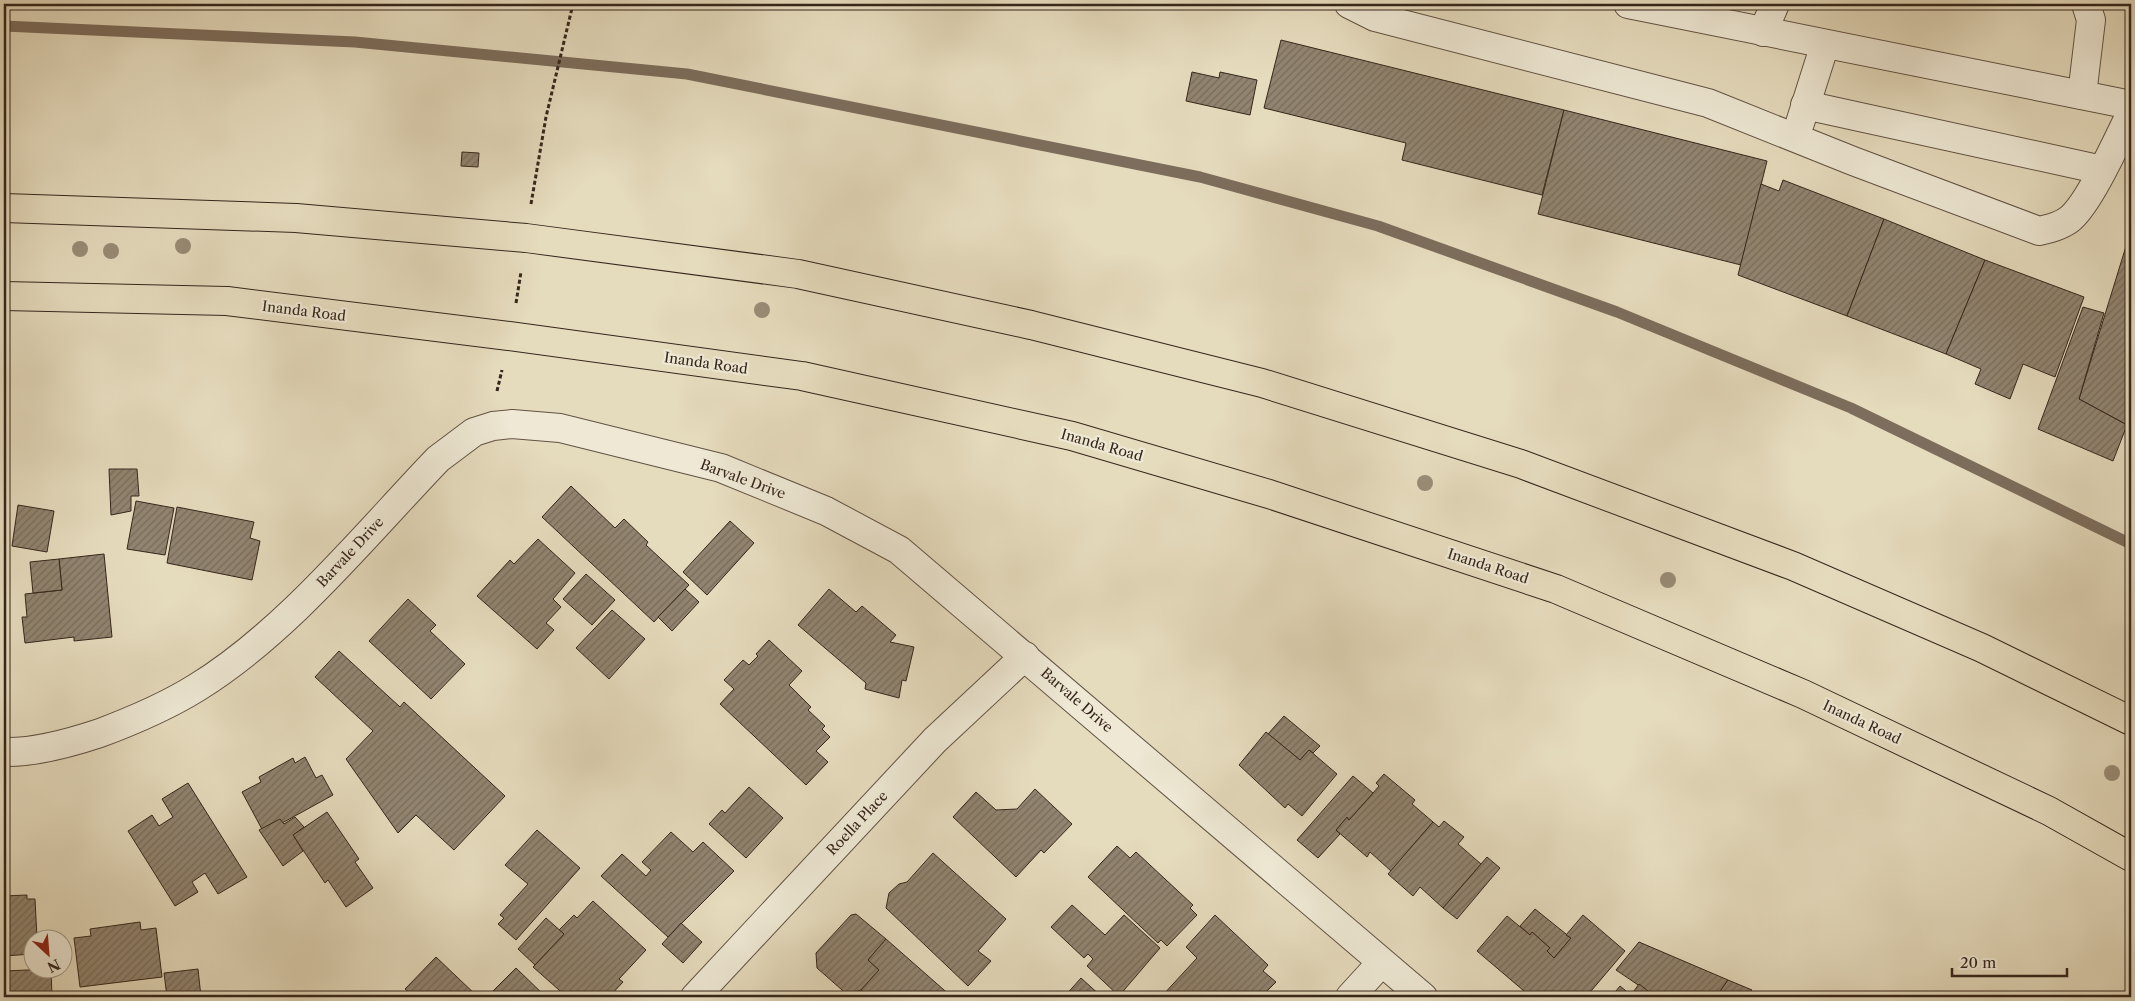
<svg xmlns="http://www.w3.org/2000/svg" width="2135" height="1001" viewBox="0 0 2135 1001" font-family="'Libre Caslon Text',serif">
	<style>
		.lines { fill: none; stroke-linecap: round; stroke-linejoin: round }
		.stream { stroke: #7c6d5c; stroke-width: 11 }
		.building { fill: url(#building-hatch); stroke: #36261c }
		.minor-casing { stroke: #625344; stroke-width: 30 }
		.major-casing { stroke: #36261c; stroke-width: 30 }
		.path { stroke: #36261c; stroke-width: 3; stroke-dasharray: 4 2.5; stroke-linecap: butt }
		.minor { stroke: #eee8d4; stroke-width: 28 }
		.major { stroke: #e5dbbd; stroke-width: 28 }
		.tree { fill: #998c77 }
		.labels { text-anchor: middle; dominant-baseline: central; stroke-width: 4.5; stroke-linejoin: round; paint-order: stroke }
		.street-label { font-size: 14px; fill: #36261c; stroke: #eee8d4 }
	</style>
	<defs>
		<pattern id="building-hatch" width="6" height="6" patternUnits="userSpaceOnUse" patternTransform="scale(1.25)"><rect width="6" height="6" fill="#918470"/><path d="M-1 1l2-2M0 6l6-6M5 7l2-2" fill="none" stroke="#776c5b"/></pattern>
	</defs>
	<rect width="100%" height="100%" fill="#e5dbbd"/>
	<filter id="stains"><feTurbulence type="fractalNoise" baseFrequency=".004" numOctaves="4"/><feColorMatrix values="0 0 0 0 .2 0 0 0 0 .09 0 0 0 0 .02 0 0 0 .5 -.17"/></filter>
	<radialGradient id="worn" r=".72"><stop offset=".6" stop-color="#630" stop-opacity="0"/><stop offset="1" stop-color="#630" stop-opacity=".3"/></radialGradient>
	<g class="lines">
		<path class="stream" d="M 4,26 L 355,42 L 687,74 L 1200,177 L 1378,226 L 1617,312 L 1851,408 L 2131,544"/>
	</g>
	<g class="building">
		<path d="M 1281,40 L 1564,110 L 1542,195 L 1402,160 L 1406,143 L 1264,108 Z"/>
		<path d="M 1192,72 L 1219,78 L 1220,72 L 1257,80 L 1250,115 L 1186,101 Z"/>
		<path d="M 1564,110 L 1767,161 L 1741,265 L 1538,214 Z"/>
		<path d="M 462,152 L 479,153 L 478,167 L 461,166 Z"/>
		<path d="M 1783,180 L 1884,219 L 1847,316 L 1738,275 L 1761,184 L 1779,191 Z"/>
		<path d="M 1884,219 L 1985,260 L 1946,354 L 1847,316 Z"/>
		<path d="M 2131,230 L 2131,427 L 2079,399 Z"/>
		<path d="M 1985,260 L 2084,297 L 2055,377 L 2023,364 L 2010,399 L 1975,384 L 1981,369 L 1946,354 Z"/>
		<path d="M 2083,307 L 2104,313 L 2079,399 L 2127,425 L 2113,461 L 2038,429 Z"/>
		<path d="M 109,469 L 137,469 L 139,496 L 131,496 L 131,511 L 111,515 Z"/>
		<path d="M 571,486 L 615,528 L 624,519 L 648,542 L 646,545 L 689,585 L 654,622 L 542,517 Z"/>
		<path d="M 136,501 L 174,508 L 165,555 L 127,549 Z"/>
		<path d="M 18,505 L 54,511 L 47,552 L 12,546 Z"/>
		<path d="M 177,507 L 254,522 L 250,538 L 260,541 L 252,580 L 167,563 Z"/>
		<path d="M 730,521 L 754,543 L 707,595 L 683,572 Z"/>
		<path d="M 538,539 L 575,573 L 553,599 L 561,607 L 546,623 L 554,630 L 537,649 L 477,596 L 510,560 L 514,564 Z"/>
		<path d="M 104,554 L 112,637 L 74,641 L 74,637 L 25,643 L 22,617 L 27,617 L 25,594 L 62,590 L 59,559 Z"/>
		<path d="M 59,559 L 62,590 L 33,593 L 30,562 Z"/>
		<path d="M 586,574 L 615,600 L 592,625 L 563,599 Z"/>
		<path d="M 685,589 L 699,602 L 672,631 L 658,617 Z"/>
		<path d="M 829,589 L 856,612 L 862,606 L 896,635 L 890,642 L 914,647 L 906,681 L 902,680 L 899,698 L 865,689 L 866,683 L 798,625 Z"/>
		<path d="M 408,599 L 436,625 L 430,631 L 465,664 L 431,699 L 369,641 Z"/>
		<path d="M 612,610 L 645,639 L 609,679 L 576,648 Z"/>
		<path d="M 769,640 L 802,671 L 789,685 L 811,707 L 808,710 L 825,726 L 822,729 L 830,737 L 816,751 L 828,762 L 806,785 L 720,704 L 734,689 L 724,680 L 743,660 L 749,665 L 758,656 L 756,654 Z"/>
		<path d="M 339,651 L 400,707 L 404,702 L 505,796 L 454,850 L 416,815 L 398,833 L 346,759 L 373,731 L 315,677 Z"/>
		<path d="M 1284,716 L 1320,746 L 1313,753 L 1309,750 L 1300,760 L 1268,734 Z"/>
		<path d="M 1266,732 L 1300,760 L 1309,750 L 1337,774 L 1302,816 L 1288,804 L 1285,808 L 1239,765 Z"/>
		<path d="M 305,757 L 316,778 L 322,775 L 333,795 L 264,833 L 242,792 L 261,782 L 259,777 L 293,758 L 295,763 Z"/>
		<path d="M 1384,774 L 1415,800 L 1412,804 L 1433,822 L 1391,871 L 1370,852 L 1367,857 L 1336,830 L 1347,817 L 1349,820 L 1373,793 L 1379,786 L 1376,783 Z"/>
		<path d="M 1353,776 L 1373,793 L 1349,820 L 1347,817 L 1336,830 L 1340,834 L 1318,858 L 1297,840 Z"/>
		<path d="M 188,783 L 247,877 L 218,894 L 205,873 L 192,882 L 198,892 L 175,906 L 128,831 L 152,815 L 159,826 L 173,817 L 162,799 Z"/>
		<path d="M 749,787 L 783,818 L 746,858 L 709,824 L 722,810 L 725,813 Z"/>
		<path d="M 1035,789 L 1072,824 L 1044,853 L 1041,850 L 1016,877 L 953,817 L 976,792 L 996,810 L 1017,809 Z"/>
		<path d="M 327,812 L 359,859 L 355,862 L 373,888 L 346,907 L 328,880 L 325,883 L 293,835 Z"/>
		<path d="M 295,817 L 304,827 L 293,835 L 303,851 L 283,866 L 259,830 L 280,819 L 284,824 Z"/>
		<path d="M 1444,821 L 1464,837 L 1458,844 L 1481,864 L 1443,908 L 1420,887 L 1413,896 L 1388,874 L 1433,822 L 1439,827 Z"/>
		<path d="M 537,830 L 580,868 L 516,940 L 498,924 L 504,918 L 500,915 L 528,884 L 505,865 Z"/>
		<path d="M 671,832 L 693,852 L 703,842 L 734,871 L 668,937 L 601,876 L 622,854 L 646,876 L 651,870 L 642,862 Z"/>
		<path d="M 1117,846 L 1130,858 L 1136,852 L 1193,905 L 1190,908 L 1197,915 L 1167,946 L 1161,940 L 1158,943 L 1088,877 Z"/>
		<path d="M 933,853 L 1006,919 L 978,951 L 991,961 L 968,986 L 886,908 L 889,893 L 899,884 L 907,882 Z"/>
		<path d="M 1487,857 L 1500,868 L 1457,919 L 1443,908 Z"/>
		<path d="M 27,895 L 27,899 L 35,899 L 37,938 L 32,938 L 32,954 L 4,956 L 4,896 Z"/>
		<path d="M 593,901 L 646,950 L 619,979 L 623,982 L 609,997 L 567,997 L 533,967 L 564,934 L 559,930 L 574,915 L 577,918 Z"/>
		<path d="M 1072,905 L 1105,935 L 1124,915 L 1160,948 L 1119,996 L 1087,966 L 1093,959 L 1088,954 L 1084,958 L 1051,927 Z"/>
		<path d="M 1535,909 L 1571,938 L 1554,958 L 1547,951 L 1550,948 L 1532,932 L 1530,935 L 1520,926 Z"/>
		<path d="M 856,914 L 886,939 L 868,960 L 879,970 L 861,990 L 854,992 L 850,997 L 817,968 L 816,953 L 851,915 Z"/>
		<path d="M 1215,915 L 1268,965 L 1263,971 L 1276,982 L 1261,997 L 1161,997 L 1197,958 L 1186,947 Z"/>
		<path d="M 1583,915 L 1625,951 L 1586,997 L 1531,997 L 1477,951 L 1507,916 L 1530,935 L 1532,932 L 1550,948 L 1547,951 L 1554,958 L 1571,938 L 1566,935 Z"/>
		<path d="M 546,918 L 564,934 L 535,965 L 518,949 Z"/>
		<path d="M 140,922 L 141,930 L 156,928 L 162,977 L 80,987 L 74,938 L 91,936 L 90,929 Z"/>
		<path d="M 681,923 L 702,942 L 683,963 L 662,944 Z"/>
		<path d="M 886,939 L 952,997 L 870,997 L 861,990 L 879,970 L 868,960 Z"/>
		<path d="M 1639,942 L 1728,980 L 1716,997 L 1656,997 L 1616,970 Z"/>
		<path d="M 436,957 L 478,997 L 414,997 L 405,989 Z"/>
		<path d="M 516,968 L 546,997 L 487,997 Z"/>
		<path d="M 51,969 L 52,997 L 4,997 L 4,971 Z"/>
		<path d="M 198,969 L 201,997 L 167,997 L 164,973 Z"/>
		<path d="M 1081,978 L 1102,997 L 1064,997 Z"/>
		<path d="M 1728,980 L 1752,990 L 1747,997 L 1716,997 Z"/>
		<path d="M 1639,984 L 1656,997 L 1611,997 L 1620,986 L 1631,995 Z"/>
	</g>
	<g class="lines">
		<g class="minor-casing">
			<g id="minor">
				<path d="M 1349,4 L 1375,17 L 1708,103 L 1853,161 L 2039,231 C 2049,229 2063,225 2071,218 C 2091,200 2118,139 2131,113"/>
				<path d="M 1628,4 L 2131,105"/>
				<path d="M 1763,32 L 1775,4"/>
				<path d="M 2082,95 L 2091,20 L 2086,4"/>
				<path d="M 1805,105 L 2102,170"/>
				<path d="M 1800,123 L 1825,44"/>
				<path d="M 4,752 C 35,753 70,743 100,733 C 132,721 167,706 196,688 C 286,633 365,535 438,459 L 474,432 L 493,426 L 512,424 L 560,428 L 721,468 L 826,511 L 899,550 L 1423,997"/>
				<path d="M 695,997 L 935,740 L 1025,656"/>
				<path d="M 1350,997 L 1381,963"/>
			</g>
		</g>
		<g class="major-casing">
			<g id="major">
				<path d="M 4,208 L 296,218 L 526,238 L 798,274 L 1031,325 L 1262,383 L 1521,464 L 1793,566 L 1982,648 L 2131,721"/>
				<path d="M 4,296 L 227,301 L 509,336 L 802,376 L 1072,436 L 1269,494 L 1556,589 L 1803,694 L 2049,811 L 2131,857"/>
			</g>
		</g>
		<g class="path">
			<path d="M 531,204 L 546,117 L 573,4"/>
			<path d="M 516,303 L 521,272"/>
			<path d="M 497,391 L 502,370"/>
		</g>
		<use href="#minor" class="minor"/>
		<use href="#major" class="major"/>
	</g>
	<g class="tree">
		<circle cx="183" cy="246" r="8"/>
		<circle cx="80" cy="249" r="8"/>
		<circle cx="111" cy="251" r="8"/>
		<circle cx="762" cy="310" r="8"/>
		<circle cx="1425" cy="483" r="8"/>
		<circle cx="1668" cy="580" r="8"/>
		<circle cx="2112" cy="773" r="8"/>
	</g>
	<g class="labels">
		<g class="street-label">
			<text transform="translate(304 311) rotate(7)">Inanda Road</text>
			<text transform="translate(706 363) rotate(8)">Inanda Road</text>
			<text transform="translate(1102 445) rotate(16)">Inanda Road</text>
			<text transform="translate(743 479) rotate(20)">Barvale Drive</text>
			<text transform="translate(350 552) rotate(-47)">Barvale Drive</text>
			<text transform="translate(1488 566) rotate(18)">Inanda Road</text>
			<text transform="translate(1077 700) rotate(41)">Barvale Drive</text>
			<text transform="translate(1862 722) rotate(25)">Inanda Road</text>
			<text transform="translate(857 823) rotate(-47)">Roella Place</text>
		</g>
	</g>
	<rect width="2135" height="1001" fill="none" stroke="#e5dbbd" stroke-width="20"/>
	<rect x="5" y="5" width="2125" height="991" fill="none" stroke="#36261c" stroke-width="2.5"/>
	<rect x="10" y="10" width="2115" height="981" fill="none" stroke="#36261c"/>
	<g transform="translate(48 954) rotate(154)"><circle r="24" fill="#eee8d4" stroke="#a49a8a"/>
	<path d="M0-4L9 19L0 12L-9 19Z" fill="#8f2418"/>
	<text y="-8" font-size="14" font-weight="bold" text-anchor="middle" fill="#36261c">N</text>
	</g>
	<path d="M1952 968v8h115v-8" fill="none" stroke="#36261c" stroke-width="2.5"/>
	<text x="1960" y="968" font-size="15" fill="#36261c" stroke="#eee8d4" stroke-width="4" paint-order="stroke">20 m</text>
	<rect width="100%" height="100%" filter="url(#stains)"/>
	<rect width="100%" height="100%" fill="url(#worn)"/>
</svg>
